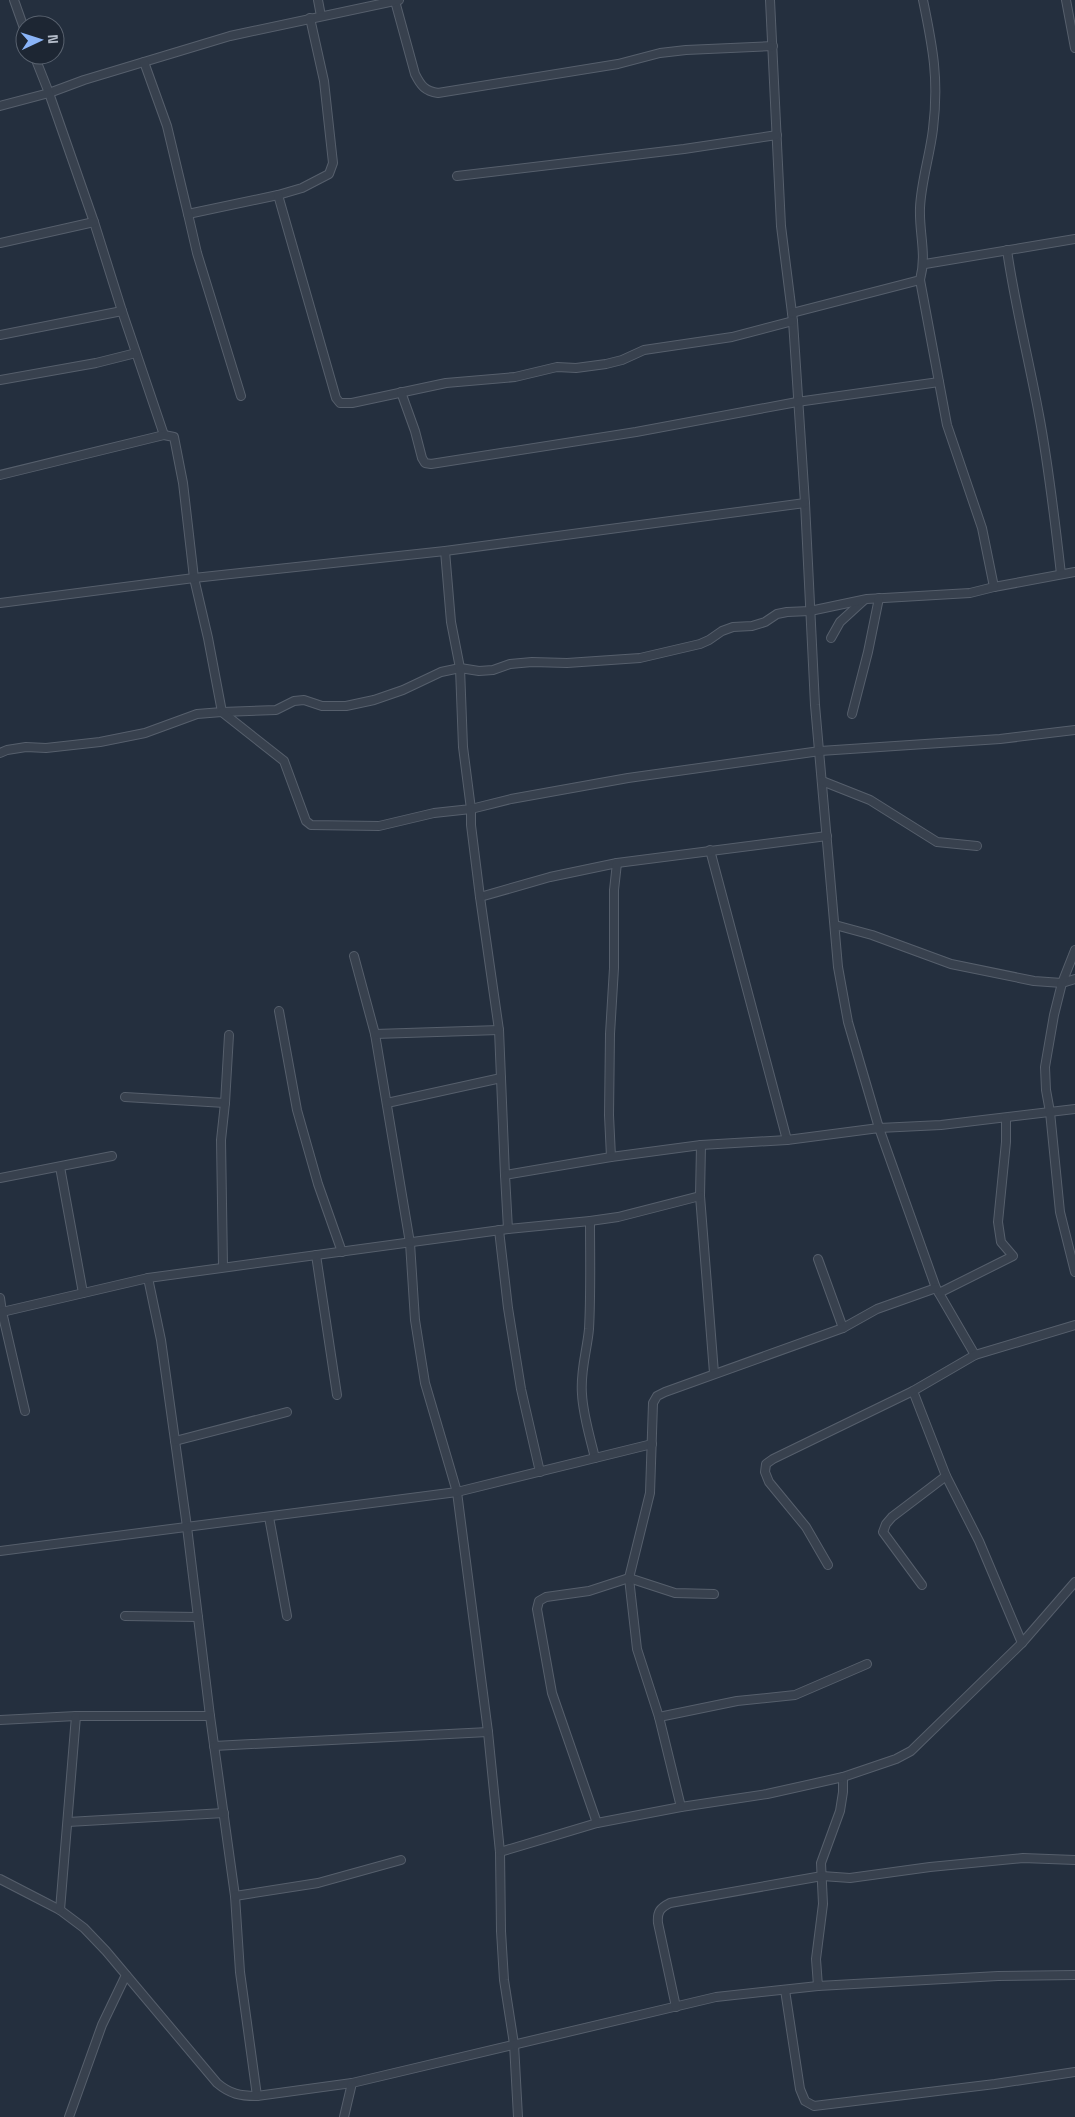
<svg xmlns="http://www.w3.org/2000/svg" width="1075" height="2117" viewBox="0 0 1075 2117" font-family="'Space Grotesk',sans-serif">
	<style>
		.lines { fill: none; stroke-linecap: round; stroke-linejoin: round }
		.minor-casing { stroke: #565f6c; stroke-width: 10 }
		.minor { stroke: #38414e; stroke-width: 8 }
	</style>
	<rect width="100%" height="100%" fill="#242f3e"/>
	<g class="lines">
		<g class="minor-casing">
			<g id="minor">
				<path d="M 14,0 L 25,31"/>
				<path d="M 318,0 L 321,16"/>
				<path d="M 770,0 L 781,226 L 793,321 L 805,503 L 815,705 L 838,967 L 848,1022 L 879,1128 L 941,1125 L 1075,1109"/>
				<path d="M 1066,0 L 1075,48"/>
				<path d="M 395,1 L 415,74 C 421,86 425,91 438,93 L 618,64 L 660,53 L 686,50 L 773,46"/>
				<path d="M 34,55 L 49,93 L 84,80 L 230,36 L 399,0"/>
				<path d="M 144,62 L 167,126 L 188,214 L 278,195 L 302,188 L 329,174 L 333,163 L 324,81 L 310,18"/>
				<path d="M 0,106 L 49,93 L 94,222 L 122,311 L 164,435"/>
				<path d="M 457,176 L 684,149 L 777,135"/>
				<path d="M 278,195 L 336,398 L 340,403 L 352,403 L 446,383 L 515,377 L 557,367 L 576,368 L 606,364 L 622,360 L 644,350 L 732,337 L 793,321"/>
				<path d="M 188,214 L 197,253 L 241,396"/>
				<path d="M 0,243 L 94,222"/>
				<path d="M 1007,250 C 1015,306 1029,360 1039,415 C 1049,468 1055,521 1061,574"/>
				<path d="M 925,264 L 1075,239"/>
				<path d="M 792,313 L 920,280 C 927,254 919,234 920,208 C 921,182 930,155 933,129 C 939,80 933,48 923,0"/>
				<path d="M 0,335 L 122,311"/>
				<path d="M 0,380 L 96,363 L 136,353"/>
				<path d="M 401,392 L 415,431 L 422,458 L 425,463 L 431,464 L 636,432 L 797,402 L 939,382"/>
				<path d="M 0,475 L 164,435 L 174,437 L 183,483 L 194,578 L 208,638 L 222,712 L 197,714 L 145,733 L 100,742 L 46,748 L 26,747 L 7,750 L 0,753"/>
				<path d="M 994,587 L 1075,572"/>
				<path d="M 0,603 L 194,578 L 445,551 L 805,503"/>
				<path d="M 831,638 L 840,622 L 863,601"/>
				<path d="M 222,712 L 276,710 L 294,701 L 304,700 L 322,706 L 346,706 L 374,700 L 403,690 L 441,672 L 460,668 L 479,671 L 493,670 L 510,664 L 532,662 L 567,663 L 640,658 L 700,644 L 709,640 L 722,631 L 733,627 L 752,626 L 765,622 L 777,614 L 787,612 L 810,611 L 867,599 L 970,593 L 994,587 L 982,528 L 947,425 L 920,280"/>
				<path d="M 222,712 L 284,761 L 306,821 L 311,825 L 379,826 L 434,813 L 471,809 L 463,747 L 460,668 L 451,622 L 445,551"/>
				<path d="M 852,714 L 868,652 L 879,598"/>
				<path d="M 822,781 L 870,800 L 937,842 L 977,846"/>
				<path d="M 710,850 L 787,1140"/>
				<path d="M 480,897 L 550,877 L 617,863 L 827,836"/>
				<path d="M 835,925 L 872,935 L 951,964 L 1034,981 L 1062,983 L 1075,979"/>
				<path d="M 1075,950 L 1062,983 L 1054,1015 L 1045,1067 L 1046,1090 L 1050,1112 L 1060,1212 L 1075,1272"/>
				<path d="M 354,956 L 375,1034 L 410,1243 L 415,1320 L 425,1383 L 457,1492 L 488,1732 L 500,1852 L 501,1931 L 504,1980 L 514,2044 L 518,2117"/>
				<path d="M 279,1011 L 297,1110 L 318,1184 L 342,1252"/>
				<path d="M 375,1034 L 499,1030"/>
				<path d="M 125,1097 L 225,1103"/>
				<path d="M 387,1103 L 501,1078"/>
				<path d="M 701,1145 L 700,1196 L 714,1373"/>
				<path d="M 611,1157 L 609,1115 L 610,1034 L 614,968 L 614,890 L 617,863"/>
				<path d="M 60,1167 L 83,1293"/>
				<path d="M 505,1175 L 499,1030 L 480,897 L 471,825 L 471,809 L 511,799 L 628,778 L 820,751 L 1000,739 L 1075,730"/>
				<path d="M 0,1178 L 112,1156"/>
				<path d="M 590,1221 C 590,1257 591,1293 589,1329 C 587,1351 580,1371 582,1394 C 583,1415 590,1437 595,1458"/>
				<path d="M 508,1229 L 505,1175 L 611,1157 L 701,1145 L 787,1140 L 879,1128 L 936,1288 L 975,1355"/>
				<path d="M 499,1230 L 508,1308 L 521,1389 L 540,1472"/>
				<path d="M 316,1255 L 337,1395"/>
				<path d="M 818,1259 L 843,1328"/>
				<path d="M 223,1266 L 221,1140 L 225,1103 L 229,1035"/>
				<path d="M 148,1278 L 161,1340 L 187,1527 L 210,1716 L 235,1896 L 240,1972 L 257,2096"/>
				<path d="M 939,1293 L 1013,1256 L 1001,1242 L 998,1222 L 1006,1142 L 1006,1118"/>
				<path d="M 0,1298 L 2,1312 L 0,1312"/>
				<path d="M 1075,1325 L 975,1355 L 913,1391 L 946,1476 L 979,1541 L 1022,1643 L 1075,1582"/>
				<path d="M 25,1411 L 2,1312 L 148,1278 L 508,1229 L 590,1221 L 618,1217 L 700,1196"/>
				<path d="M 175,1441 L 287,1412"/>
				<path d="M 269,1517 L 287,1616"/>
				<path d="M 0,1551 L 457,1492 L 652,1444"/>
				<path d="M 828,1565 L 806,1527 L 769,1482 L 765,1472 L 766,1464 L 773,1459 L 913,1391"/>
				<path d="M 922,1585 L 883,1532 L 886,1524 L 892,1517 L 946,1476"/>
				<path d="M 125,1616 L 198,1617"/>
				<path d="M 1022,1643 L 911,1751 L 896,1759 L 843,1777 L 843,1792 L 840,1811 L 821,1863 L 823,1904 L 816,1959 L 818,1986 L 998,1976 L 1075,1975"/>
				<path d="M 659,1717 L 737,1701 L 795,1695 L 867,1664"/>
				<path d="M 0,1720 L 76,1716 L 210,1716"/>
				<path d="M 214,1746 L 488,1732"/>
				<path d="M 681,1807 L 659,1717 L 637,1649 L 629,1578 L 650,1493 L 653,1403 L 657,1396 L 665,1392 L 843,1328 L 877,1309 L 936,1288"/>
				<path d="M 68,1822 L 224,1813"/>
				<path d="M 597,1823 L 552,1693 L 537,1609 L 539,1601 L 546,1597 L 589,1591 L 629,1578 L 675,1593 L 714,1594"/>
				<path d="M 500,1852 L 597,1823 L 681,1807 L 767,1794 L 843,1777"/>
				<path d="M 0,1879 L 60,1910 L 84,1928 L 106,1951 L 217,2083 C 230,2094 240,2096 257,2096 L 352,2083 L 716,1997 L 818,1986"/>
				<path d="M 235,1896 L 318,1883 L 401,1860"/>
				<path d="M 60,1910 L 76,1716"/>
				<path d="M 785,1990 L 800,2089 L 805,2101 L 814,2106 L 995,2084 L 1075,2072"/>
				<path d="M 676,2007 L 658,1923 C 657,1912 660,1908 670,1903 L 822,1876 L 850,1878 L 930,1867 L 1023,1858 L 1075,1860"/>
				<path d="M 69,2117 L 102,2025 L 126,1975"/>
				<path d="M 344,2117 L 352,2083"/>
			</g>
		</g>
		<use href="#minor" class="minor"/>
	</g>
	<g transform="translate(40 40) rotate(86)"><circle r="24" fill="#1d2633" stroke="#59626f"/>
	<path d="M0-4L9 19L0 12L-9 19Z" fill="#8ab4f8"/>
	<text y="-8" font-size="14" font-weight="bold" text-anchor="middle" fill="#b4bcc9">N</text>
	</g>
</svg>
